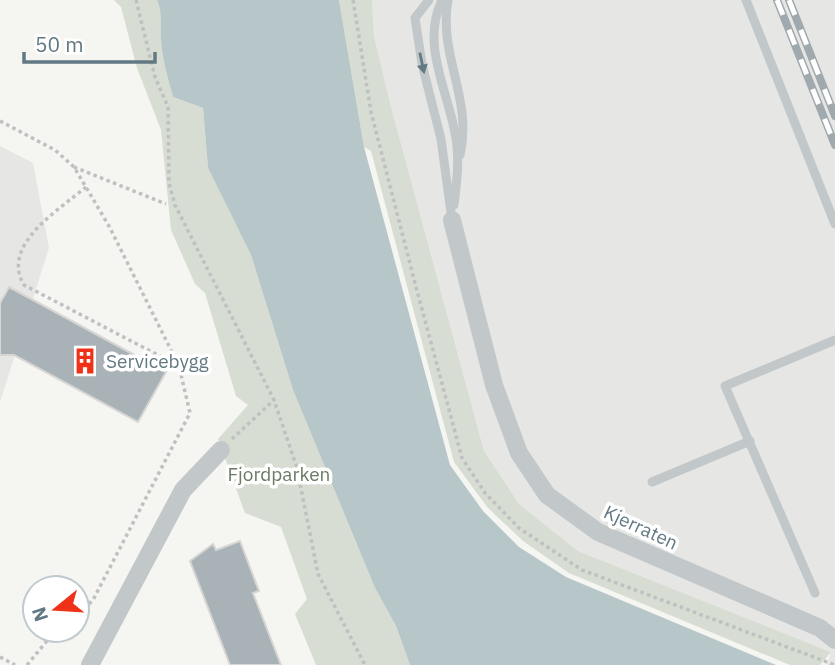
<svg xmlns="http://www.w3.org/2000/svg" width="835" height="665" viewBox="0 0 835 665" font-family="'IBM Plex Sans',sans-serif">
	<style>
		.built { fill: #e6e7e5 }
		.green { fill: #d7ddd2 }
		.water { fill: #b7c7c9 }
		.building { fill: #a9b3b7; stroke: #d7d6d4; stroke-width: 2 }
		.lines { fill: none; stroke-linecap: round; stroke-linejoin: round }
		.path { stroke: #bec0c2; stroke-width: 3.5; stroke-dasharray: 3.5 3.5; stroke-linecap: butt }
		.service { stroke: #c2c7c9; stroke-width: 9 }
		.minor { stroke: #c2c7c9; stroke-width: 18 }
		.rail-casing { stroke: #a0a9ad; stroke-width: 8 }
		.rail { stroke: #fff; stroke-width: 5; stroke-dasharray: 16; stroke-linecap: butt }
		.oneway { fill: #627984 }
		.labels { text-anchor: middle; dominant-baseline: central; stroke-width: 7; stroke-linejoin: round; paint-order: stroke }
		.poi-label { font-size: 19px; fill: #627984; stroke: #fff; text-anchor: start }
		.park-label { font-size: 19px; fill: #697b61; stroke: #fff }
		.street-label { font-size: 19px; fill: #627984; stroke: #fff }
	</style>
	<rect width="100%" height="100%" fill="#f5f5f1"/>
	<g class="built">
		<path d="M 372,0 L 835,0 L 835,665 L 827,665 L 831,652 L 578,551 L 519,504 L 484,451 L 390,103 L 374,36 Z"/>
		<path d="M 0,146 L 33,163 L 49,248 L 0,402 Z"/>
	</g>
	<g class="green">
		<path d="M 114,0 L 157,0 C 163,14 161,25 161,40 C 162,59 168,78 173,97 L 203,108 L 208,168 L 251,255 L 293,390 L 375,588 L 396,626 L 410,665 L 316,665 L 295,614 L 307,599 L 281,527 L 245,513 L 218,439 L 248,405 L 236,396 L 205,293 L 195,284 L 171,230 L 161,130 L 137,68 L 121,7 Z"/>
		<path d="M 339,0 L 372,0 L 374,36 L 390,103 L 484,451 L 519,504 L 578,551 L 831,652 L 820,665 L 790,665 L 569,573 L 523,541 L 488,508 L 454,462 L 371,151 L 364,147 Z"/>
	</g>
	<path class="water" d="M 157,0 L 339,0 L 364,147 L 450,465 L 483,511 L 519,547 L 566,577 L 776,665 L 410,665 L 396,626 L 375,588 L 293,390 L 251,255 L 208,168 L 203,108 L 173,97 C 168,78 162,59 161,40 C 160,25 163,14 157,0 Z"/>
	<g class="building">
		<path d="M 9,287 L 166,372 L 138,422 L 14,355 L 0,355 L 0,303 Z"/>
		<path d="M 240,541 L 259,591 L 253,593 L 281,665 L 230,665 L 190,561 L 213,544 L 216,550 Z"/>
	</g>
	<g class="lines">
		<g class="path">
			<path d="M 136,0 L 155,77 L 168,107 L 169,183 L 175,205 L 274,400 L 297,468 L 318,574 L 365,665"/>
			<path d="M 353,0 L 371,112 L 416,287 L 462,458 L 485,493 L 519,528 L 582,570 L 835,665"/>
			<path d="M 0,121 L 55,150 L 74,167 L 109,226 L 179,366 L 190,413 L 93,600 L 77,616"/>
			<path d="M 74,167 L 166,204"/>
			<path d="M 86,187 C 59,210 0,245 24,285 L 179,366"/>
			<path d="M 232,439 L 274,400"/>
			<path d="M 0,657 L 15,665"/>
			<path d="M 27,665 L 56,630"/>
		</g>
		<g class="service">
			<path d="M 429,0 L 415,18 L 422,64 L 441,139 L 452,220"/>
			<path d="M 442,0 C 421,44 447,89 455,133 C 460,157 457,181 454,205"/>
			<path d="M 448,0 C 438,56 473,98 460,155"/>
			<path d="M 746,0 L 835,224"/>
			<path d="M 652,482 L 750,441"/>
			<path d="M 815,593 L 725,386 L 835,340"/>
		</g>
		<g class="minor">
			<path d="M 452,220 L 494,385 L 519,453 L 547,495 L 598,532 L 820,628 L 835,640"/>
			<path d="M 90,665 L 183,490 L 221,450"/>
		</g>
		<g class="rail-casing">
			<g id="rail">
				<path d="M 777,0 L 835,145"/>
				<path d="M 789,0 L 835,116"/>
			</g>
		</g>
		<use href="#rail" class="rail"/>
	</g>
	<defs><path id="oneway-solid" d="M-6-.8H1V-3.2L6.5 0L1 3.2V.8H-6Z" transform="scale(1.75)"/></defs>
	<use class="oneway" href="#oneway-solid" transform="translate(422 63) rotate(78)"/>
	<defs>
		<g id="building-bare" transform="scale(2.1)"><path d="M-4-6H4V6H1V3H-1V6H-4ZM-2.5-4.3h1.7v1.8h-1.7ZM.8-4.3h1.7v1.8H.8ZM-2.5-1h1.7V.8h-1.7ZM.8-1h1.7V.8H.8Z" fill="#ef3217" stroke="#fff" stroke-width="2.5" paint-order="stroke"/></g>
	</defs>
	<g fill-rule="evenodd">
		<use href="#building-bare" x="85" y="361"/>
	</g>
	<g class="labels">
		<g class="poi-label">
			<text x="106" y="361">Servicebygg</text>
		</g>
		<g class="park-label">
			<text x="279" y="474">Fjordparken</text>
		</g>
		<g class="street-label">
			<text transform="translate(641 527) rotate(25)">Kjerraten</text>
		</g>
	</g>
	<g transform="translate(56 609) rotate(252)"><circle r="33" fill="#ffffff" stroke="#c0c9ce" stroke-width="2"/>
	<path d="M0-5L12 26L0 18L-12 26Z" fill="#ef3217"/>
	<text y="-10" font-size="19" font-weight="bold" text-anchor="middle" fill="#627984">N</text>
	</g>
	<path d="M24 52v10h131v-10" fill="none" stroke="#627984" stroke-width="3.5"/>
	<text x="35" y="52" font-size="21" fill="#627984" stroke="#ffffff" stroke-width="5" paint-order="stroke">50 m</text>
</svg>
